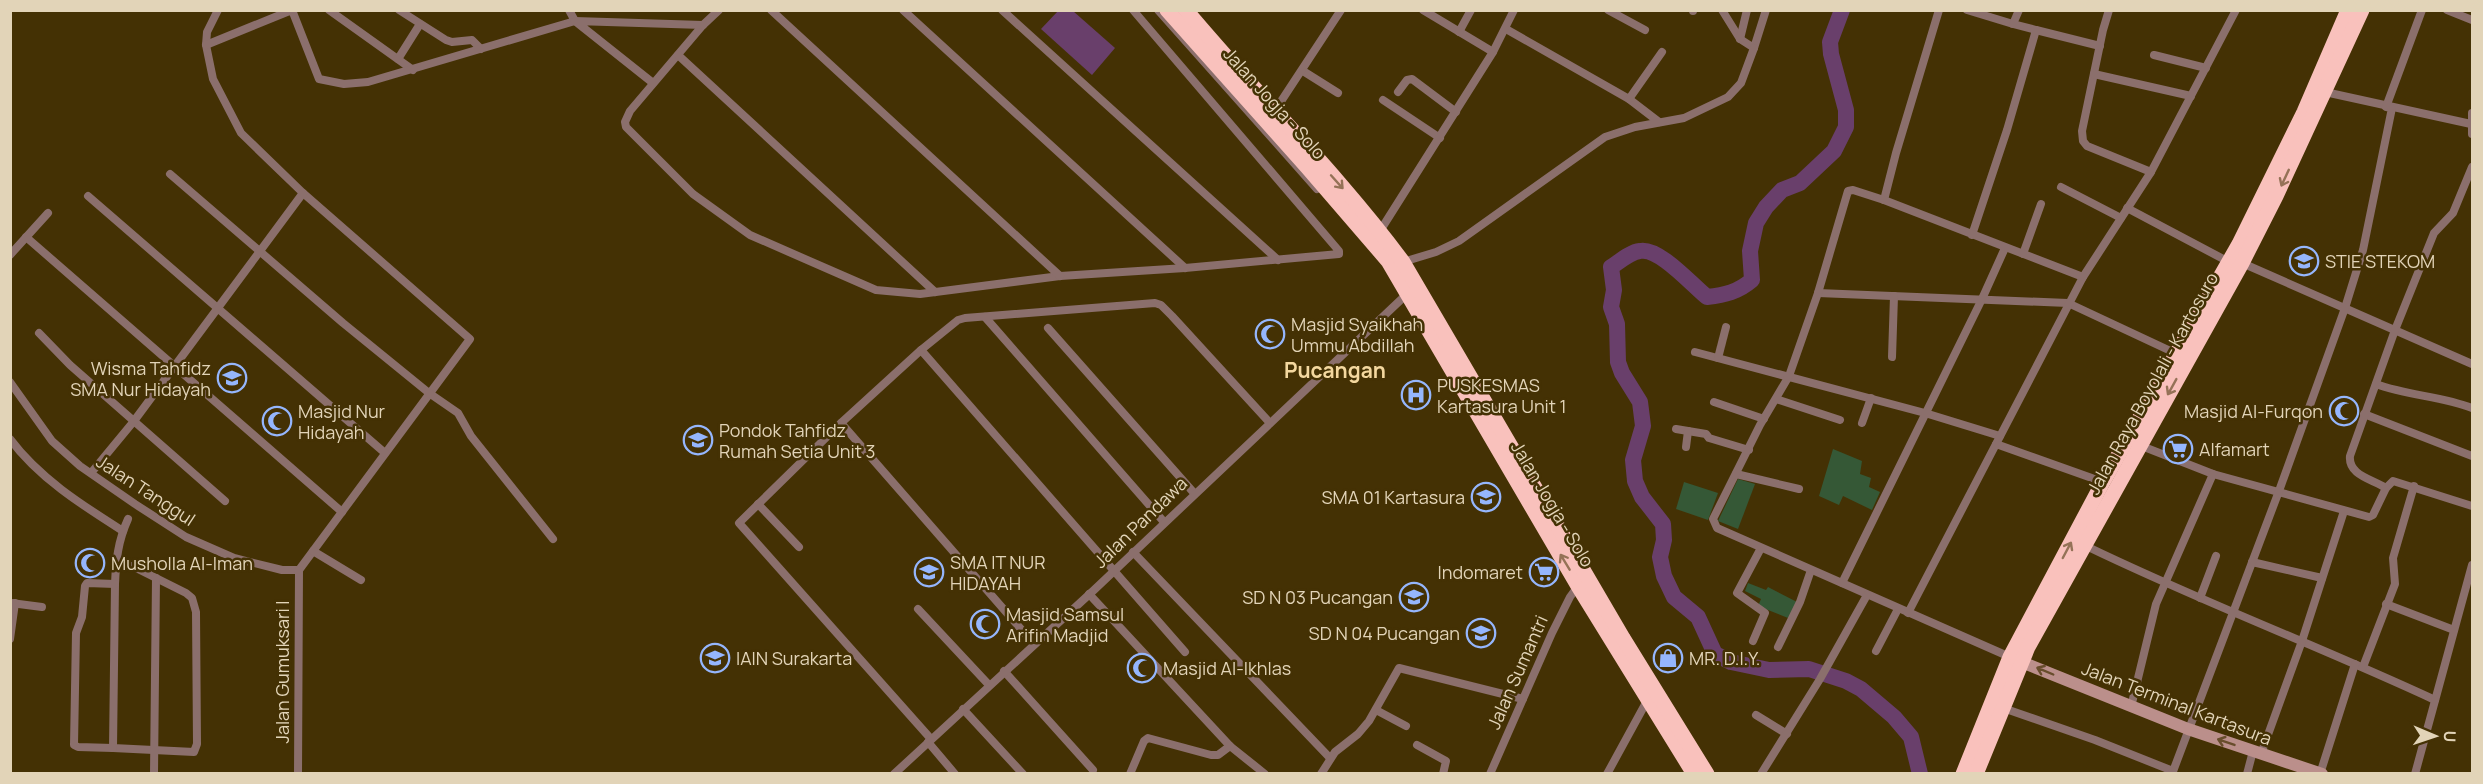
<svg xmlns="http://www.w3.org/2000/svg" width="2483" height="784" viewBox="0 0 2483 784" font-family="Manrope,sans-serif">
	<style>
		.green { fill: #355836 }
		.water { fill: #693f6b }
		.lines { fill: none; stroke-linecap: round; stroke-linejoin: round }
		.river { stroke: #693f6b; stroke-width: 16 }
		.street { stroke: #8b6f6c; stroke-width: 8 }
		.secondary { stroke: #bb8f8b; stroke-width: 12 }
		.highway { stroke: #f9c1bc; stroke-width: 15 }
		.oneway { stroke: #957257 }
		.oneway2 { stroke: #684d2c }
		.labels { text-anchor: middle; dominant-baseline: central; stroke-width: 5; stroke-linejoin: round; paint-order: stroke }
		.street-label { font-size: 18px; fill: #e2d4b8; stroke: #443104 }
		.poi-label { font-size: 18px; fill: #e2d4b8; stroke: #443104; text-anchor: start }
		.quarter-label { font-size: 21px; font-weight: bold; fill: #f4d89f; stroke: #443104 }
	</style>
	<rect width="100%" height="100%" fill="#443104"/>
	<g class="green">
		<path d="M 1833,449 L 1862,461 L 1860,474 L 1871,478 L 1869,487 L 1880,492 L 1872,510 L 1843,496 L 1839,505 L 1819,496 Z"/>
		<path d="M 1738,479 L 1755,484 L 1738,529 L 1718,521 Z"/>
		<path d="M 1684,482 L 1718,493 L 1708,520 L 1676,509 Z"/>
		<path d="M 1748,583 L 1766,590 L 1768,587 L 1797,602 L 1788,618 L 1758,606 L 1761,599 L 1745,591 Z"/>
	</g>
	<path class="water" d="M 1058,11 L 1073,11 L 1115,48 L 1092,75 L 1041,29 Z"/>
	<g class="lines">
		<path class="river" d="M 1842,10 L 1830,42 L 1831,54 L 1846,110 L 1846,127 L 1834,151 L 1800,183 L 1782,190 L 1766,207 L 1756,223 L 1750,251 L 1752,280 C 1738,292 1725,295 1707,297 C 1692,285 1659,247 1640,251 C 1630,252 1619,262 1611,267 L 1614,290 L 1611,307 L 1617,324 L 1618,362 L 1622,373 L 1640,402 L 1643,426 L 1633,460 L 1635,481 L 1642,497 L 1663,524 L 1664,540 L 1660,557 L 1664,576 L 1674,597 L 1698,617 L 1715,654 L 1731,662 L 1769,670 L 1809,669 L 1846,681 L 1861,689 L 1894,717 L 1911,737 L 1920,774"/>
		<g class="street">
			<path d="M 218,10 L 207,32 L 206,45 L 213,79 L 241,133 L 303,193 L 470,339 L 299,570"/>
			<path d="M 329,10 L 413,70"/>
			<path d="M 399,10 L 446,40 L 452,42 L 472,40 L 481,49"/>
			<path d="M 719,10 L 703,25 L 630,111 L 625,122 L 626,127 L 693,194 L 750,235 L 876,290 L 920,294 L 1060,276 L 1185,268 L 1339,254 L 1339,251 L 1133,10"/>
			<path d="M 771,10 L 1060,276"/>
			<path d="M 903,10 L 1185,268"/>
			<path d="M 1002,10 L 1278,260"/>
			<path d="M 1158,10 L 1317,189"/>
			<path d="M 1423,10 L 1493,52"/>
			<path d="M 1608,10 L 1645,30"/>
			<path d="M 1722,10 L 1740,39 L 1754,48 L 1766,10"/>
			<path d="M 1967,10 L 2013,24"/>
			<path d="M 2109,10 L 2103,30 L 2082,131 L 2083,141 L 2087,146 L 2151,172"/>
			<path d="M 2447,10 L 2472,20"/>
			<path d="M 1693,11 L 1693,10"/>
			<path d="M 1506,29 L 1629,99 L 1659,122"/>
			<path d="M 2036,30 L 2100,46"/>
			<path d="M 1459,32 L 1471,10"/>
			<path d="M 1740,39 L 1747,10"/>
			<path d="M 206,45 L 292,10 L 319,79 L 344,84 L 368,82 L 575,21 L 569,10"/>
			<path d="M 678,55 L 935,292"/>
			<path d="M 2154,55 L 2206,68"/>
			<path d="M 398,59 L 420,24"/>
			<path d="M 1303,71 L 1338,93"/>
			<path d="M 2094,74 L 2191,96"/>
			<path d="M 653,83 L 575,21 L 703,25"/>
			<path d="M 1398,92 L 1407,80 L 1412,79 L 1456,112"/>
			<path d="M 2325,92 L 2471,124"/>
			<path d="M 1629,99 L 1662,52"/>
			<path d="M 1383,100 L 1440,138"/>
			<path d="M 2386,107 L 2422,10"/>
			<path d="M 1274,112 L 1341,10"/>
			<path d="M 2472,113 L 2472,134"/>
			<path d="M 170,174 L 343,323 L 429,393 L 458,413 L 471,436 L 553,539"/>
			<path d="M 2061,187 L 2121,218"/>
			<path d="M 88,196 L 385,453"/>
			<path d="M 1884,200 L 1896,153 L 1939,10"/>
			<path d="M 2127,208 L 2229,262"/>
			<path d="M 1380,231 L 1493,52 L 1514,10"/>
			<path d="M 1972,235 L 2007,130 L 2036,30 L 2013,24 L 2019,10"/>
			<path d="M 26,237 L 342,512"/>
			<path d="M 2023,254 L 2041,204"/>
			<path d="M 10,255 L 48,213"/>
			<path d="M 1403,262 L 1436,252 L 1459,241 L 1605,137 L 1635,127 L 1684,118 L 1728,97 L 1741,83 L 1754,48"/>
			<path d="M 2242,263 L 2472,364"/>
			<path d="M 1818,293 L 2068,303 L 2177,354"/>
			<path d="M 985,317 L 1164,522"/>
			<path d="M 1048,328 L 1194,493"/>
			<path d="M 39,333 L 70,365 L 225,501"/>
			<path d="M 921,350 L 1185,652"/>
			<path d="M 1695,352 L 1925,413 L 2000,436"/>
			<path d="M 1892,357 L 1894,296"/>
			<path d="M 1718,358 L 1726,327"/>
			<path d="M 10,382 L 52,441 L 80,466 L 135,504 L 186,537 L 234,558 L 282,570 L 299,570"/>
			<path d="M 2376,384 C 2408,396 2441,396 2472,408"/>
			<path d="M 1776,399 L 1840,420"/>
			<path d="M 1714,402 L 1764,419"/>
			<path d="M 2364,414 L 2472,456"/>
			<path d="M 841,423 L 1034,644"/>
			<path d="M 1862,423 L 1871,398"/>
			<path d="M 1676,429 L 1706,434 L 1709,438 L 1749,450"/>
			<path d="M 10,439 C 39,478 82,505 123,531"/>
			<path d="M 1996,444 L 2103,482"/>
			<path d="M 2139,445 L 2213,474 L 2369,517 L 2373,515 L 2386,488 L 2393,481 L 2472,506"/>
			<path d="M 1686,447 L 1688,431"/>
			<path d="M 91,473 L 134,421 L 303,193"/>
			<path d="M 1736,474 L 1799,489"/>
			<path d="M 2386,488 C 2372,479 2348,475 2350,456 L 2395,330 L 2434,233 L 2453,213 L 2472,167"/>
			<path d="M 758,504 L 799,547"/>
			<path d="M 2084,545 C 2199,601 2319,646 2435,700"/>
			<path d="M 313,551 L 361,580"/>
			<path d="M 1133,552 L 1330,758"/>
			<path d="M 2252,562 L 2322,578"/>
			<path d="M 116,566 L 132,566 L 186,593 L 192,598 L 196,612 L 197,744 L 194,752 L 113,748 L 115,584 C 116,560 118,541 128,519"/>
			<path d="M 1842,583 L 1982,299 L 2005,248"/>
			<path d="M 1089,594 L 1230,746 L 1265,774"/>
			<path d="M 2200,598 L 2216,556"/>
			<path d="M 11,603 L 42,607"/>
			<path d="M 2386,604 L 2454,630"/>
			<path d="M 918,609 L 989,685"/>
			<path d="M 1908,613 L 2083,277 L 2151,172 L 2236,10"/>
			<path d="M 10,639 L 15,603"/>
			<path d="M 1753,641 L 1765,613 L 1737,593 L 1761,548"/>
			<path d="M 1778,647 L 1800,602 L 1811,570"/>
			<path d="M 1876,651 L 1898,609"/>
			<path d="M 2010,657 L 1717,528 L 1713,519 L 1760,425 L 1789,376 L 1818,293 L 1848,191 L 1853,190 L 1884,200 L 2083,277"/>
			<path d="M 2363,667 L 2395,584 L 2393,558 L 2414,486"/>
			<path d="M 1004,671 L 1093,770"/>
			<path d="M 2131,707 L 2156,604 L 2213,474"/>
			<path d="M 2003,708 L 2095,740 L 2173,771"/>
			<path d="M 963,709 L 1023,774"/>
			<path d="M 1376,710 L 1406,726"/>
			<path d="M 1756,715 L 1787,734"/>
			<path d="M 931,739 L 739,523 L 841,423 L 921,350 L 958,320 L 965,318 L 1155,303 L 1161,305 L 1172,316 L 1270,423"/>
			<path d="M 928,742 L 955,774"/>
			<path d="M 1417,745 L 1446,761 L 1443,774"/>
			<path d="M 113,748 L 78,747 L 74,745 L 76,633 L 82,617 L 85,586 L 87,583 L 115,584"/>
			<path d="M 2261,754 L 2302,641 L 2344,511"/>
			<path d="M 154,774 L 156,578"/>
			<path d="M 298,774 L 299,570"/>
			<path d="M 894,774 L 1094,590 L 1408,293"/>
			<path d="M 1130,774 L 1144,741 L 1148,738 L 1211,755 L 1218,755 L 1230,746"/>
			<path d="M 1321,774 L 1335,752 L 1358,734 L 1369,721 L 1399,668 L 1523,699"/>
			<path d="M 1490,774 L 1552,633 L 1570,597 L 1578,586"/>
			<path d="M 1607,774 L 1648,699"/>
			<path d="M 1761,774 L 1820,679 L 1867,595"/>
			<path d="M 2172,774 L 2279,491 L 2345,308 L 2363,250 L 2392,108"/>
			<path d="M 2247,774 L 2253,751"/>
			<path d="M 2320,774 L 2355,664"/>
			<path d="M 2415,774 L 2472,565"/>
		</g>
		<path class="secondary" d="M 2014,659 L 2188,729 L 2322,774"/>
		<g class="highway">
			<path d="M 1167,10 L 1307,167 L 1388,261 L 1578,586 L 1694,774"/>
			<path d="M 1186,10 C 1257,95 1337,173 1403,262 L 1623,638 L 1707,774"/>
			<path d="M 1963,774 L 2010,657 L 2103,482 L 2239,244 L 2304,112 L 2348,10"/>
			<path d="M 1976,774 L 2028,647 L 2242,263 L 2276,196 L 2362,10"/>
		</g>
	</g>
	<defs><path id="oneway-shaft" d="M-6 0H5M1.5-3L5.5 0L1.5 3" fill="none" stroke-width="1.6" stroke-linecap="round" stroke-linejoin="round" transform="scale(1.5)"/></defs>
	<g class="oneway">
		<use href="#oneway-shaft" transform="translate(2285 178) rotate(115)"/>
		<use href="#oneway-shaft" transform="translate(1337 182) rotate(48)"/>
		<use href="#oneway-shaft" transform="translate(2172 387) rotate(119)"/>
		<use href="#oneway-shaft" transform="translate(2067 550) rotate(-62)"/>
		<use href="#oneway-shaft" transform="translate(1565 562) rotate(-121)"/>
	</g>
	<g class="oneway2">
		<use href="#oneway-shaft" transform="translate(2045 671) rotate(-157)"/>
		<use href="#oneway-shaft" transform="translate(2226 742) rotate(-161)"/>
	</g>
	<defs>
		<g id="university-ring" transform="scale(1.5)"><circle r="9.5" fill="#443104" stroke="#95b6fd" stroke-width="1.5"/><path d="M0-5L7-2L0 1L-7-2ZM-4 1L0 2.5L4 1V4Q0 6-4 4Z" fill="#95b6fd"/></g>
		<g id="mosque-ring" transform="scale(1.5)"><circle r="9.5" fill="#443104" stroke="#95b6fd" stroke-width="1.5"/><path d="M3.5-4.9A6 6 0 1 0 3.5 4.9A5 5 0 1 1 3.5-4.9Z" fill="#95b6fd"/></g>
		<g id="school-ring" transform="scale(1.5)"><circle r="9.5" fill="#443104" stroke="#95b6fd" stroke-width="1.5"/><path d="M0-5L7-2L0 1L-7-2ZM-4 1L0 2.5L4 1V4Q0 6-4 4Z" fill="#95b6fd"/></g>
		<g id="hospital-ring" transform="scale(1.5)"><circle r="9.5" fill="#443104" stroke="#95b6fd" stroke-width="1.5"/><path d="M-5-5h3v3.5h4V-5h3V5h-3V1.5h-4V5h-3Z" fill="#95b6fd"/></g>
		<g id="supermarket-ring" transform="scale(1.5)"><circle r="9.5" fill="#443104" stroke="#95b6fd" stroke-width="1.5"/><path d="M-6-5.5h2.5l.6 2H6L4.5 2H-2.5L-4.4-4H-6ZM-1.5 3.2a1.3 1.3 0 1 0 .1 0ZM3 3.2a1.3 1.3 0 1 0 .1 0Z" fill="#95b6fd"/></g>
		<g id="shop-ring" transform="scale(1.5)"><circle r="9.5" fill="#443104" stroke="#95b6fd" stroke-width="1.5"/><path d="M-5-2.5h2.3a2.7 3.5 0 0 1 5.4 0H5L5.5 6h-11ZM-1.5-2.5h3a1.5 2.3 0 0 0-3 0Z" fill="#95b6fd"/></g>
	</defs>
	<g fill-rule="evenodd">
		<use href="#university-ring" x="2304" y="261"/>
		<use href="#mosque-ring" x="1270" y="334"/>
		<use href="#school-ring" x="232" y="378"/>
		<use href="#hospital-ring" x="1416" y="395"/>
		<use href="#mosque-ring" x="2344" y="411"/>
		<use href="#mosque-ring" x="277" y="421"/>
		<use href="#school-ring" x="698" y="440"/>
		<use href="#supermarket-ring" x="2178" y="449"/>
		<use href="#school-ring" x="1486" y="497"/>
		<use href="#mosque-ring" x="90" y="563"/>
		<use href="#school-ring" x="929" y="572"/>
		<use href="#supermarket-ring" x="1544" y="572"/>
		<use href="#school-ring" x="1414" y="597"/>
		<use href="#mosque-ring" x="985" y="624"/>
		<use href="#school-ring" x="1481" y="633"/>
		<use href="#university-ring" x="715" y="658"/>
		<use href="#shop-ring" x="1668" y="658"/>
		<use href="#mosque-ring" x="1142" y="668"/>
	</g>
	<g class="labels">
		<g class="street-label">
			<text transform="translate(1275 103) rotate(48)">Jalan Jogja - Solo</text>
			<text transform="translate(2152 383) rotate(-61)">Jalan Raya Boyolali - Kartosuro</text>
			<text transform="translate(146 490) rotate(33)">Jalan Tanggul</text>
			<text transform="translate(1553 504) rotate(59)">Jalan Jogja - Solo</text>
			<text transform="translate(1140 522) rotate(-44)">Jalan Pandawa</text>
			<text transform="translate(282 672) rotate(-90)">Jalan Gumuksari I</text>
			<text transform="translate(1517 672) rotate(-66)">Jalan Sumantri</text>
			<text transform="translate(2177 703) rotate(21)">Jalan Terminal Kartasura</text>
		</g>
		<g class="poi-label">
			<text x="2325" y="261">STIE STEKOM</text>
			<text x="1291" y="324">Masjid Syaikhah<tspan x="1291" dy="21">Ummu Abdillah</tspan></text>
			<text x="211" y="368" text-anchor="end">Wisma Tahfidz<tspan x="211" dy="21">SMA Nur Hidayah</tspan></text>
			<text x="1437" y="385">PUSKESMAS<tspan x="1437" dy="21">Kartasura Unit 1</tspan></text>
			<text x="298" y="411">Masjid Nur<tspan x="298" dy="21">Hidayah</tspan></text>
			<text x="2323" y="411" text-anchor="end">Masjid Al-Furqon</text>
			<text x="719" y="430">Pondok Tahfidz<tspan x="719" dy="21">Rumah Setia Unit 3</tspan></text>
			<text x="2199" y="449">Alfamart</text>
			<text x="1465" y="497" text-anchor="end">SMA 01 Kartasura</text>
			<text x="950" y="562">SMA IT NUR<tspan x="950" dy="21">HIDAYAH</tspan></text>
			<text x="111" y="563">Musholla Al-Iman</text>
			<text x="1523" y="572" text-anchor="end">Indomaret</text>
			<text x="1393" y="597" text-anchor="end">SD N 03 Pucangan</text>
			<text x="1006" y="614">Masjid Samsul<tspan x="1006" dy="21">Arifin Madjid</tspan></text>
			<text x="1460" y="633" text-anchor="end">SD N 04 Pucangan</text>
			<text x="736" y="658">IAIN Surakarta</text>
			<text x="1689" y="658">MR. D.I.Y.</text>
			<text x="1163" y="668">Masjid Al-Ikhlas</text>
		</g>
		<g class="quarter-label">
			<text x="1335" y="370">Pucangan</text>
		</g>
	</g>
	<rect width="2483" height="784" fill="none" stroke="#e2d4b8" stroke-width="24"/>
	<g transform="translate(2435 736) rotate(92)" stroke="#443104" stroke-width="4.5" paint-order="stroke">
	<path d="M0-4.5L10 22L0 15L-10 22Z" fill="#e2d4b8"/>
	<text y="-9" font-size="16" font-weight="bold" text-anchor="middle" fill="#e2d4b8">U</text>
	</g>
</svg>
